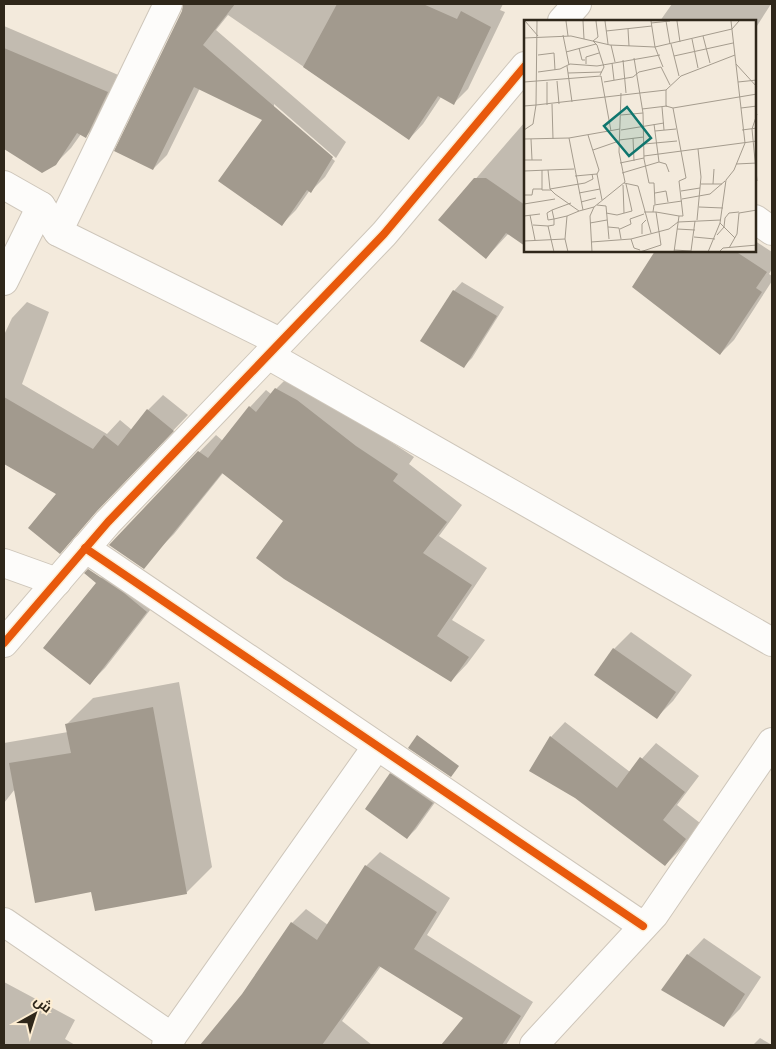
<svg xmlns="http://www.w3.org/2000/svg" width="776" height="1049" viewBox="0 0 776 1049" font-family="'Asap Condensed',Cairo,sans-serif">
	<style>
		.shadow { fill: #0003 }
		.building { fill: #a29a8e }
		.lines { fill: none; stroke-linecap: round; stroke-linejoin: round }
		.street-casing { stroke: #cec6ba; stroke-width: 30 }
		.street { stroke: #fdfcfa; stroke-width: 28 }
		.cycleway-casing { stroke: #fdedd2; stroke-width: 11 }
		.cycleway { stroke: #e8590c; stroke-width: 8 }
		.inset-road { fill: none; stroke: #a59c8e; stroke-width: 1 }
		.view { fill: #0f766e; fill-opacity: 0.15; stroke: #0f766e; stroke-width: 2.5 }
		.inset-edge { fill: none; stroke: #2f271a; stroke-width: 2.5 }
	</style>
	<rect width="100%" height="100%" fill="#f3eadc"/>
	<g class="shadow">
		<path d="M 185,4 L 503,4 L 500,10 L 505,12 L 468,89 L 454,103 L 441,97 L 423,124 L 409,139 L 228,15 L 216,30 L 346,142 L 336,158 L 274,104 L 274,108 L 335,161 L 325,177 L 311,191 L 310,190 L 296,210 L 282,224 L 263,119 L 200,88 L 167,155 L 153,169 Z"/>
		<path d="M 672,4 L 771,4 L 755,29 L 755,21 L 660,21 Z"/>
		<path d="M 4,26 L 123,77 L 101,121 L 86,136 L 81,134 L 71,148 L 55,164 L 42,172 L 4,147 Z"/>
		<path d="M 525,122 L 525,244 L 509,233 L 486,258 L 440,220 Z"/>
		<path d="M 755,241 L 772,252 L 772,269 L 769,274 L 772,276 L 772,281 L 734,340 L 720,354 L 657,251 L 755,251 Z"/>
		<path d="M 462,282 L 504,307 L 472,358 L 463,367 L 454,291 Z"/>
		<path d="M 27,302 L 49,312 L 22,384 L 107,434 L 120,420 L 132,430 L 148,410 L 163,395 L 188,415 L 93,514 L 4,463 L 4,335 L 12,318 Z"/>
		<path d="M 293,372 L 373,430 L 414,457 L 409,464 L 462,505 L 439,536 L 487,568 L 452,620 L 485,640 L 467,664 L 451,681 L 284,521 L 223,473 L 174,534 L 157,551 L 123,531 L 216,435 L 223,441 L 250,407 L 266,390 L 271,394 Z"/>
		<path d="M 116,563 L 161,596 L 105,668 L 90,683 L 101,578 Z"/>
		<path d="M 631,632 L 692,675 L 673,701 L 657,717 L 596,674 L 614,649 Z"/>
		<path d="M 179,682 L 212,867 L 186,893 L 92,891 L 15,789 L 4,803 L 4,743 L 68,732 L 67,724 L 93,698 Z"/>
		<path d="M 565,722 L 630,772 L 656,743 L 699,776 L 677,805 L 700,823 L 680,850 L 665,865 L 551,737 Z"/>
		<path d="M 399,766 L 441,794 L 416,829 L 407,838 L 391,774 Z"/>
		<path d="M 380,852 L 450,898 L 427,935 L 533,1002 L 506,1045 L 443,1045 L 465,1018 L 381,966 L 342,1021 L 372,1045 L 202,1045 L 243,994 L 292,923 L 306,909 L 328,925 L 366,866 Z"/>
		<path d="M 704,938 L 761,977 L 740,1009 L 724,1025 L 688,955 Z"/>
		<path d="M 4,982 L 75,1020 L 65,1039 L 75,1045 L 4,1045 Z"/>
		<path d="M 760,1038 L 772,1045 L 753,1045 Z"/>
	</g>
	<g class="building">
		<path d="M 183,4 L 235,4 L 203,45 L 333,157 L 311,193 L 307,190 L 282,226 L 218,181 L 262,120 L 194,87 L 153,170 L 114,151 L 182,11 Z"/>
		<path d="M 337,4 L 423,4 L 457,19 L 461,11 L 491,27 L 454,105 L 438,96 L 409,140 L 303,67 Z"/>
		<path d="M 4,48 L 108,92 L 86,138 L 77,133 L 56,165 L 42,173 L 4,149 Z"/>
		<path d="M 474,178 L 486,178 L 525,205 L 525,246 L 506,233 L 486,259 L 438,220 Z"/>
		<path d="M 655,251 L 735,251 L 767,272 L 756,288 L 762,292 L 720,355 L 632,287 Z"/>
		<path d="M 453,290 L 497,316 L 464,368 L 420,341 Z"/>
		<path d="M 275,388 L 297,400 L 356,446 L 398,474 L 393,481 L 447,522 L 423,553 L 472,585 L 437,636 L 469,657 L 451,682 L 284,579 L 256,558 L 283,521 L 222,473 L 144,569 L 109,545 L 198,451 L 208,458 L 249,406 L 256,412 Z"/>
		<path d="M 4,397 L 93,449 L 104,435 L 118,446 L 147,409 L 174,431 L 97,511 L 60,554 L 28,528 L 56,494 L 4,464 Z"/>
		<path d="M 88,569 L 124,593 L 147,612 L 90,685 L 43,648 L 96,583 L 84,573 Z"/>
		<path d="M 613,648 L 676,692 L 657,719 L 594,675 Z"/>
		<path d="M 153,707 L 187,894 L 95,911 L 91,892 L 35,903 L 9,763 L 71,753 L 65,724 Z"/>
		<path d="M 417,735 L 459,766 L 451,777 L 408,748 Z"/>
		<path d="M 550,736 L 617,788 L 640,757 L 685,792 L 663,820 L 686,839 L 665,866 L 575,798 L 529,771 Z"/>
		<path d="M 390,773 L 433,803 L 407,839 L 365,809 Z"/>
		<path d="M 365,865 L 437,912 L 414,949 L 521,1016 L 502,1045 L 441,1045 L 463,1018 L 379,966 L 322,1045 L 200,1045 L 242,994 L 291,922 L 317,940 Z"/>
		<path d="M 687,954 L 745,994 L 724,1027 L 661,990 Z"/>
	</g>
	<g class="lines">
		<g class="street-casing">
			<g id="street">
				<path d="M 562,21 L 577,4"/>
				<path d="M 4,185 L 41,206 L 58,232 L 280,342"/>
				<path d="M 755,219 L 772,231"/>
				<path d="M 58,232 L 168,4"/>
				<path d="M 4,281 L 41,206"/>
				<path d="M 268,355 L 772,642"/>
				<path d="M 85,548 L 643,926"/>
				<path d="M 4,563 L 57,582"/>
				<path d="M 4,643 L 108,522 L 384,234 L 525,66"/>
				<path d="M 4,922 L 172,1037"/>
				<path d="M 166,1045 L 377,746"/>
				<path d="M 534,1045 L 654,915 L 772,742"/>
			</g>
		</g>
		<use href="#street" class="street"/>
		<g class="cycleway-casing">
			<g id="cycleway">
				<path d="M 85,548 L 643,926"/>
				<path d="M 4,643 L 108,522 L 384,234 L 525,66"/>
			</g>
		</g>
		<use href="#cycleway" class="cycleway"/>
	</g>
	<g transform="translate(524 20)">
		<rect width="232" height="232" fill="#f3eadc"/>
		<path class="inset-road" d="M 1,1 L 14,16M 42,1 L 44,16M 59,1 L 60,19M 72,1 L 74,17 L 69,21 L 73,25 L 80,47 L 76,55M 81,1 L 84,24M 127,1 L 131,27 L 139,47M 142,1 L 146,24M 153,1 L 156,22M 127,3 L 146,1M 104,9 L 105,26M 82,11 L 128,6M 39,15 L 45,45M 179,16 L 186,43M 0,18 L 47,16 L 86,25 L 131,27 L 208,9 L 215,1M 168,19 L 174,48M 147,24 L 155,56M 87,25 L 91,42M 55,28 L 58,40 L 61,40M 42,32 L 72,24M 14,35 L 30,33 L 31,50M 150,36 L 209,23M 110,38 L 119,93 L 120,139 L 125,163 L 130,163 L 131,184M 99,40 L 102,73M 88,43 L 90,60M 62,44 L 62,37 L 75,33M 212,44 L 233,67M 43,46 L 44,53 L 78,52M 14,52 L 36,49 L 46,44 L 73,46 L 136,35M 44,53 L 48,82M 33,61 L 35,84M 0,62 L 77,56 L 87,111M 80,62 L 109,57 L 115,52 L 137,47 L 146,65M 214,62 L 233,60M 0,70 L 0,86M 142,70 L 142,86 L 149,88 L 162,158 L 155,161 L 159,196 L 155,196 L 150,232M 28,84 L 29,119M 23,85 L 23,62M 0,86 L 12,85 L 13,1M 138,87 L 140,110M 149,88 L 233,74M 217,88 L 233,86M 118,89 L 143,86M 233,94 L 228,109 L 233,161M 97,95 L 119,93M 130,104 L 135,142M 0,110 L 9,104 L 12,85 L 142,70 L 157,56 L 211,35M 97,110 L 140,103M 218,110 L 233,108M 131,111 L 152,109M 64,115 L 75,150 L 73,154 L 78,180M 45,118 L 59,190M 109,118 L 110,141M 0,119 L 45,118 L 96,109M 7,119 L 8,140M 95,120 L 120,117M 120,124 L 153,121M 69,130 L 95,121M 120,136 L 233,121M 0,140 L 18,140M 96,143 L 120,138M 212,144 L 233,143M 18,150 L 18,170 L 27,170M 24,150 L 50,149M 0,151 L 24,150 L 26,169 L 31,174 L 55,191 L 70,187M 98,153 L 135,142 L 142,144 L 145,152M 51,156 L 73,154M 100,163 L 114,166 L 127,213M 177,164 L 198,164M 189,164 L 190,149M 99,165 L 100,193M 26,169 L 61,163 L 69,159 L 68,154M 157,171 L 176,168M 55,173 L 76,169M 131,173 L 142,171 L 144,182M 0,175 L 8,175 L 9,169 L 18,169M 158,179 L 186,174 L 201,161M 57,182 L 72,178M 0,184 L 31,179M 73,185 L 82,186 L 85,219M 175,187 L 199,188M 28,190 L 23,193 L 24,200 L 30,199 L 28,190 L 47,183M 129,192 L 130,185 L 158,181M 132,192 L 155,196M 82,193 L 93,195 L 108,191 L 102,164M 6,195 L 11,220M 0,196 L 16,194M 173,200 L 177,157 L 174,129M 66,203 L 83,200M 9,205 L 24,206M 84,207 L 95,208 L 97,219M 96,209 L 107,204 L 106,199 L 120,194M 153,209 L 171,210M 118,214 L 118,204 L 122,200M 193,215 L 200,207 L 196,203 L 202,160 L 210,150 L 221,123 L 207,1M 170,217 L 191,219M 211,218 L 200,207 L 201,198 L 205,193 L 215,192M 107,219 L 110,228 L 116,230M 0,221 L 41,219M 67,222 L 107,219 L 145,209 L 154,202 L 197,200M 205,228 L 213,214 L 215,193 L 233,190M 150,230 L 167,231 L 171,201M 30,232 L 24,206 L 30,205 L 30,199 L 43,196M 44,232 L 41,219 L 43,196 L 55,191M 68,232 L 66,196 L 70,187 L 101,162 L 95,132 L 97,73M 116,232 L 137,225 L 132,192 L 120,192M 184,232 L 196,203M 195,232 L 199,228 L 233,225"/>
		<path class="view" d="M 103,87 L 127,118 L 105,136 L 80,106 Z"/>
		<rect width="232" height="232" class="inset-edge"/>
	</g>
	<rect width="776" height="1049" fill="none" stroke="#2f271a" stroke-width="10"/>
	<g transform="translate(35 1014) rotate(39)" stroke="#fdedd2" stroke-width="4" paint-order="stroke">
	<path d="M0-4L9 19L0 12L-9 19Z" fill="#2f271a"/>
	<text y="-8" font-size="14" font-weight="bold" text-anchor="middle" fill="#2f271a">ش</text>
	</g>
</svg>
